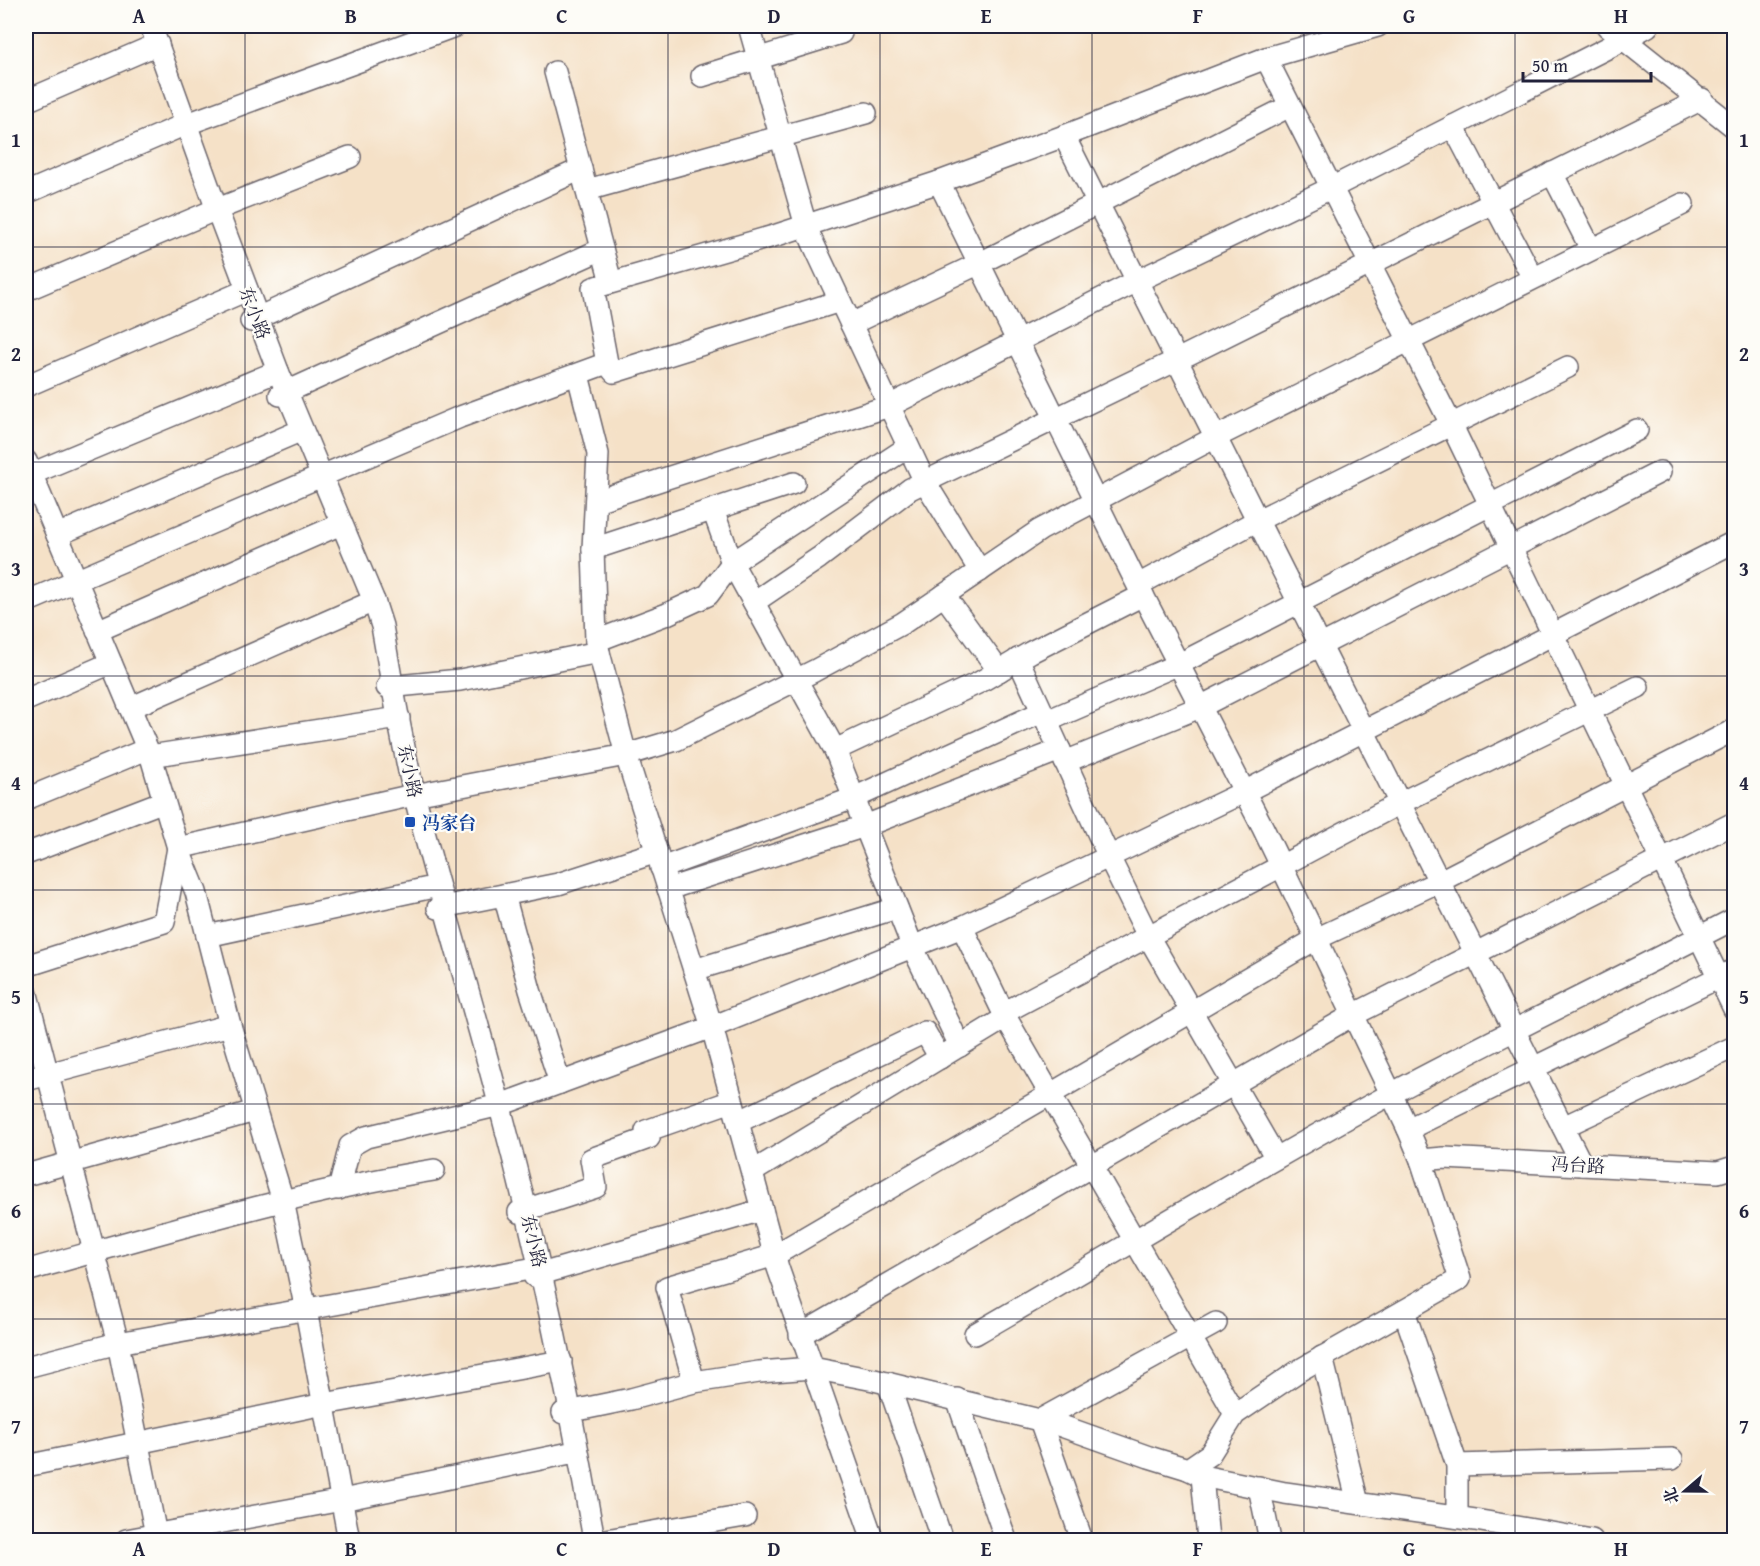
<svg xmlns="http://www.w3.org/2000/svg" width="1760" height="1566" viewBox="0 0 1760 1566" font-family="'Gentium Book Plus','Noto Serif SC',serif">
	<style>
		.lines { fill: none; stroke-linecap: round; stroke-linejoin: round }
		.minor-casing { stroke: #6c656c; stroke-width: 24 }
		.minor { stroke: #fff; stroke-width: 21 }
		.grid { fill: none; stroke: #22223b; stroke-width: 1.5; stroke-opacity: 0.55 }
		.transit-dot { fill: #1a4fb4; stroke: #fdfcf7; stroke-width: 2 }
		.labels { text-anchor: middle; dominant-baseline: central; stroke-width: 4.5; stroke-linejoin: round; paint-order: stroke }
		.street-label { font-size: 18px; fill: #22223b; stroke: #fdfcf7 }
		.transit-label { font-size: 18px; font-weight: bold; fill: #164399; stroke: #fdfcf7; text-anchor: start }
		.neatline { fill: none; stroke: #22223b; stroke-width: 2 }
		.grid-label { font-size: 20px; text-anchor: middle; font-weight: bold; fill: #22223b }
	</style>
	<rect width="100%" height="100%" fill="#fdfcf7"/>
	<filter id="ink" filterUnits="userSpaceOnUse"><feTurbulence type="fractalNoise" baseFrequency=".0167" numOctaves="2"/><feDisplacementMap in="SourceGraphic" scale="12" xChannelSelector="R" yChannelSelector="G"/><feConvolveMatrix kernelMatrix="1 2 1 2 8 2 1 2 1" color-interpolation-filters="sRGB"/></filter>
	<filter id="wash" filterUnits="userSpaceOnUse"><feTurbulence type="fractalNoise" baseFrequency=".008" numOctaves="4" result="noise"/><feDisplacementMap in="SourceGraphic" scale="24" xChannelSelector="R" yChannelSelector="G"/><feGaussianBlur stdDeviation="1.35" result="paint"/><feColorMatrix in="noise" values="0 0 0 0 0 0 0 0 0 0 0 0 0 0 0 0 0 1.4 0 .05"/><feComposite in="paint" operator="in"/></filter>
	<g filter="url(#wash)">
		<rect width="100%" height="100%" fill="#f5e1c7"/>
	</g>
	<g filter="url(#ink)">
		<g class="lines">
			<g class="minor-casing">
				<g id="minor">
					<path d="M 151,26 L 217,210 L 278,371 L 374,601 L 382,626 C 392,683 401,741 415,797 C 441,901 473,1003 500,1107 C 538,1250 569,1394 594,1540"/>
					<path d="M 749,26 L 806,226 L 813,243 L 925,482 L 980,571"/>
					<path d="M 1607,26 L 1734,127"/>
					<path d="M 1266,58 L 1451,424 L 1734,1009"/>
					<path d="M 555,72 L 611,282"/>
					<path d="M 702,76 L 841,33"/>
					<path d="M 26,101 L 158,44"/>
					<path d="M 1453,126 L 1533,278"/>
					<path d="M 1064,136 L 1582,1165"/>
					<path d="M 1552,173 L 1591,249"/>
					<path d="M 587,190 L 866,113"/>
					<path d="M 26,193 L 179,127 L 455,26"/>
					<path d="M 26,290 L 210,212 L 350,157"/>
					<path d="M 251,321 L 581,169"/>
					<path d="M 851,324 L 978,264 L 1290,106"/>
					<path d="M 607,363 L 593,288 L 777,235 L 939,182 L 1064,136 L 1266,58 L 1378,26"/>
					<path d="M 578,375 L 598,454 L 593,549 L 596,641 L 626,755 L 712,1027 L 778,1268 L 873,1540"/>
					<path d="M 26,386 L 247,290"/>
					<path d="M 280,395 L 602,249"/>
					<path d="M 26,461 L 152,760 L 178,848 L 196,892 L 230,1025 L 283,1201 L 306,1310 L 349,1540"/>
					<path d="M 31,474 L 278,371"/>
					<path d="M 596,501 L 889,406 L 1137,281 L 1331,188 L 1623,40 L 1648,26"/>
					<path d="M 713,510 L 732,563 L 835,750 L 913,948 L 960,1046"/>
					<path d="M 57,535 L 302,430"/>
					<path d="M 593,549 L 794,483"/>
					<path d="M 1138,585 L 1258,520 L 1568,367"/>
					<path d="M 944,595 L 999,671"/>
					<path d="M 26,602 L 460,417 L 607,363 L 614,372 L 840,301"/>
					<path d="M 754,602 L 819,558 L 910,489 L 1177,360 L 1702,99"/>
					<path d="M 97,631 L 341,524"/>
					<path d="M 596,641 L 667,614 L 708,595 L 732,563 L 908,447"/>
					<path d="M 1018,659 L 1109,857 L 1148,936 L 1276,1158"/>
					<path d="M 387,687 L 460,680 L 599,652"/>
					<path d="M 26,700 L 111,663"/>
					<path d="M 130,708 L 374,601"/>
					<path d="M 1047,721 L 1179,664 L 1637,430"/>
					<path d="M 835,750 L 980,682 L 1031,652 L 1143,595"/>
					<path d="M 150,756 L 399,718"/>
					<path d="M 1065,762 L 1200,707 L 1660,472"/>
					<path d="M 26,799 L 147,749"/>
					<path d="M 26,854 L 164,801"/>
					<path d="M 661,868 L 854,798 L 1042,712"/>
					<path d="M 668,889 L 865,826 L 1060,750"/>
					<path d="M 504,895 L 530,990 L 560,1083"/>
					<path d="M 438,908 L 558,884 L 657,852"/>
					<path d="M 962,927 L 1005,1016 L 1235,1414"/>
					<path d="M 207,936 L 438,886"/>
					<path d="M 26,966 L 164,922 L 178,848 L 409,796 L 626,755 L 676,740 L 814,671 L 903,623 L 1040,530 L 1216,437 L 1683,204"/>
					<path d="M 694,970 L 897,908"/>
					<path d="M 26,991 L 118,1343 L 157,1540"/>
					<path d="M 26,1080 L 230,1025"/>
					<path d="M 738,1122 L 925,1032 L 940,1058"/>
					<path d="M 1563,1127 L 1734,1047"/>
					<path d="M 1408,1129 L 1734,970"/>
					<path d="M 1421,1160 L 1444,1158 L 1718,1172 L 1734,1167"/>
					<path d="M 752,1172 L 1002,1020 L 1009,1010 L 1400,803 L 1638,687"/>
					<path d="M 26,1175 L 255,1111"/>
					<path d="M 339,1189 L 350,1146 L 366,1137 L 500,1105 L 712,1027 L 962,927 L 1244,792 L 1734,542"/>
					<path d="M 519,1212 L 596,1187 L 591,1159 L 649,1138 L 646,1131 L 732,1101"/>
					<path d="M 26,1271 C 161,1233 296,1192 434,1170"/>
					<path d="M 534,1276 L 762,1210"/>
					<path d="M 1404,1311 L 1457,1465 L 1457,1517"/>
					<path d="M 975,1334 C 1114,1254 1250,1170 1391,1094 C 1505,1033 1620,978 1734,919"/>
					<path d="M 800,1335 L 1353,1015 L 1734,823"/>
					<path d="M 1322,1357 L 1358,1503"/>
					<path d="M 26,1367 L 118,1343 L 541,1267"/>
					<path d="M 694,1382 L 667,1287 L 775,1255 L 1316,939 L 1440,881 L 1734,730"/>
					<path d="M 888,1383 L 942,1540"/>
					<path d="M 957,1399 L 1006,1540"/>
					<path d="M 563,1413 L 631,1399 L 694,1382 L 759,1372 L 812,1368 L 874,1380 L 1056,1424 L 1149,1457 L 1188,1469 L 1210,1454 L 1235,1414 L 1300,1370 L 1460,1279 L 1421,1160 L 1408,1129 L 1263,828 L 1132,574 L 939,182"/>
					<path d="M 1457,1465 L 1672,1459"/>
					<path d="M 26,1466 L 324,1404 L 561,1361"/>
					<path d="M 1188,1469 L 1202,1476 L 1285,1493 L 1475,1520 L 1592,1540"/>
					<path d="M 1202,1476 L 1208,1540"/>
					<path d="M 1259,1487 L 1270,1540"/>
					<path d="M 126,1540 L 342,1500 L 570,1453"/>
					<path d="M 606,1540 L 745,1516"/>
					<path d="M 1082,1540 L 1040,1420 L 1216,1323"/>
				</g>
			</g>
			<use href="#minor" class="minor"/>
		</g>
	</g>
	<path class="grid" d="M 245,26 L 245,1540M 456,26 L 456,1540M 668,26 L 668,1540M 880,26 L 880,1540M 1092,26 L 1092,1540M 1304,26 L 1304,1540M 1515,26 L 1515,1540M 26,247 L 1734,247M 26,462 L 1734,462M 26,676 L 1734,676M 26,890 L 1734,890M 26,1104 L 1734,1104M 26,1319 L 1734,1319"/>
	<rect class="transit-dot" x="404" y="816" width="12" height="12" rx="3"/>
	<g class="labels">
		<g class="street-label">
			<text transform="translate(255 313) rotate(69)">东小路</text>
			<text transform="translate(410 771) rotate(78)">东小路</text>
			<text transform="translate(1578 1165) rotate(3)">冯台路</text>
			<text transform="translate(534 1241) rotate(76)">东小路</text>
		</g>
		<g class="transit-label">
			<text x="422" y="822">冯家台</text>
		</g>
	</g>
	<rect width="1760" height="1566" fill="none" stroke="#fdfcf7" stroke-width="66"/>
	<g transform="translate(1685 1491) rotate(250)" stroke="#fdfcf7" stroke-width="4.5" paint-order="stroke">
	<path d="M0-4.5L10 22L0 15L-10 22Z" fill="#22223b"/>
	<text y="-9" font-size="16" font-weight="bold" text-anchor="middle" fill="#22223b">北</text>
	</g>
	<path d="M1523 72v9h128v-9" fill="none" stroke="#22223b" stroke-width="3"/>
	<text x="1532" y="72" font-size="18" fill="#22223b" stroke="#fdfcf7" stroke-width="4.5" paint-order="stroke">50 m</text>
	<rect x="33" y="33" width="1694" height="1500" class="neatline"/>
	<g class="grid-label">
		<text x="139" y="23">A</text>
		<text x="351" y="23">B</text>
		<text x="562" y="23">C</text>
		<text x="774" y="23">D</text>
		<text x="986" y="23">E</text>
		<text x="1198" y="23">F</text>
		<text x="1409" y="23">G</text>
		<text x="1621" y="23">H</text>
		<text x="16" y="147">1</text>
		<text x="1744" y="147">1</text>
		<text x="16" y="361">2</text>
		<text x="1744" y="361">2</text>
		<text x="16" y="576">3</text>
		<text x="1744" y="576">3</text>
		<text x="16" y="790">4</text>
		<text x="1744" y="790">4</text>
		<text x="16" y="1004">5</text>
		<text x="1744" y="1004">5</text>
		<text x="16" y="1218">6</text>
		<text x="1744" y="1218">6</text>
		<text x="16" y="1433">7</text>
		<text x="1744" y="1433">7</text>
		<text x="139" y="1556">A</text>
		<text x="351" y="1556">B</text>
		<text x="562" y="1556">C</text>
		<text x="774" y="1556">D</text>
		<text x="986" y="1556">E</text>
		<text x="1198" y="1556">F</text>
		<text x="1409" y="1556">G</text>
		<text x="1621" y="1556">H</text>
	</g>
</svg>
